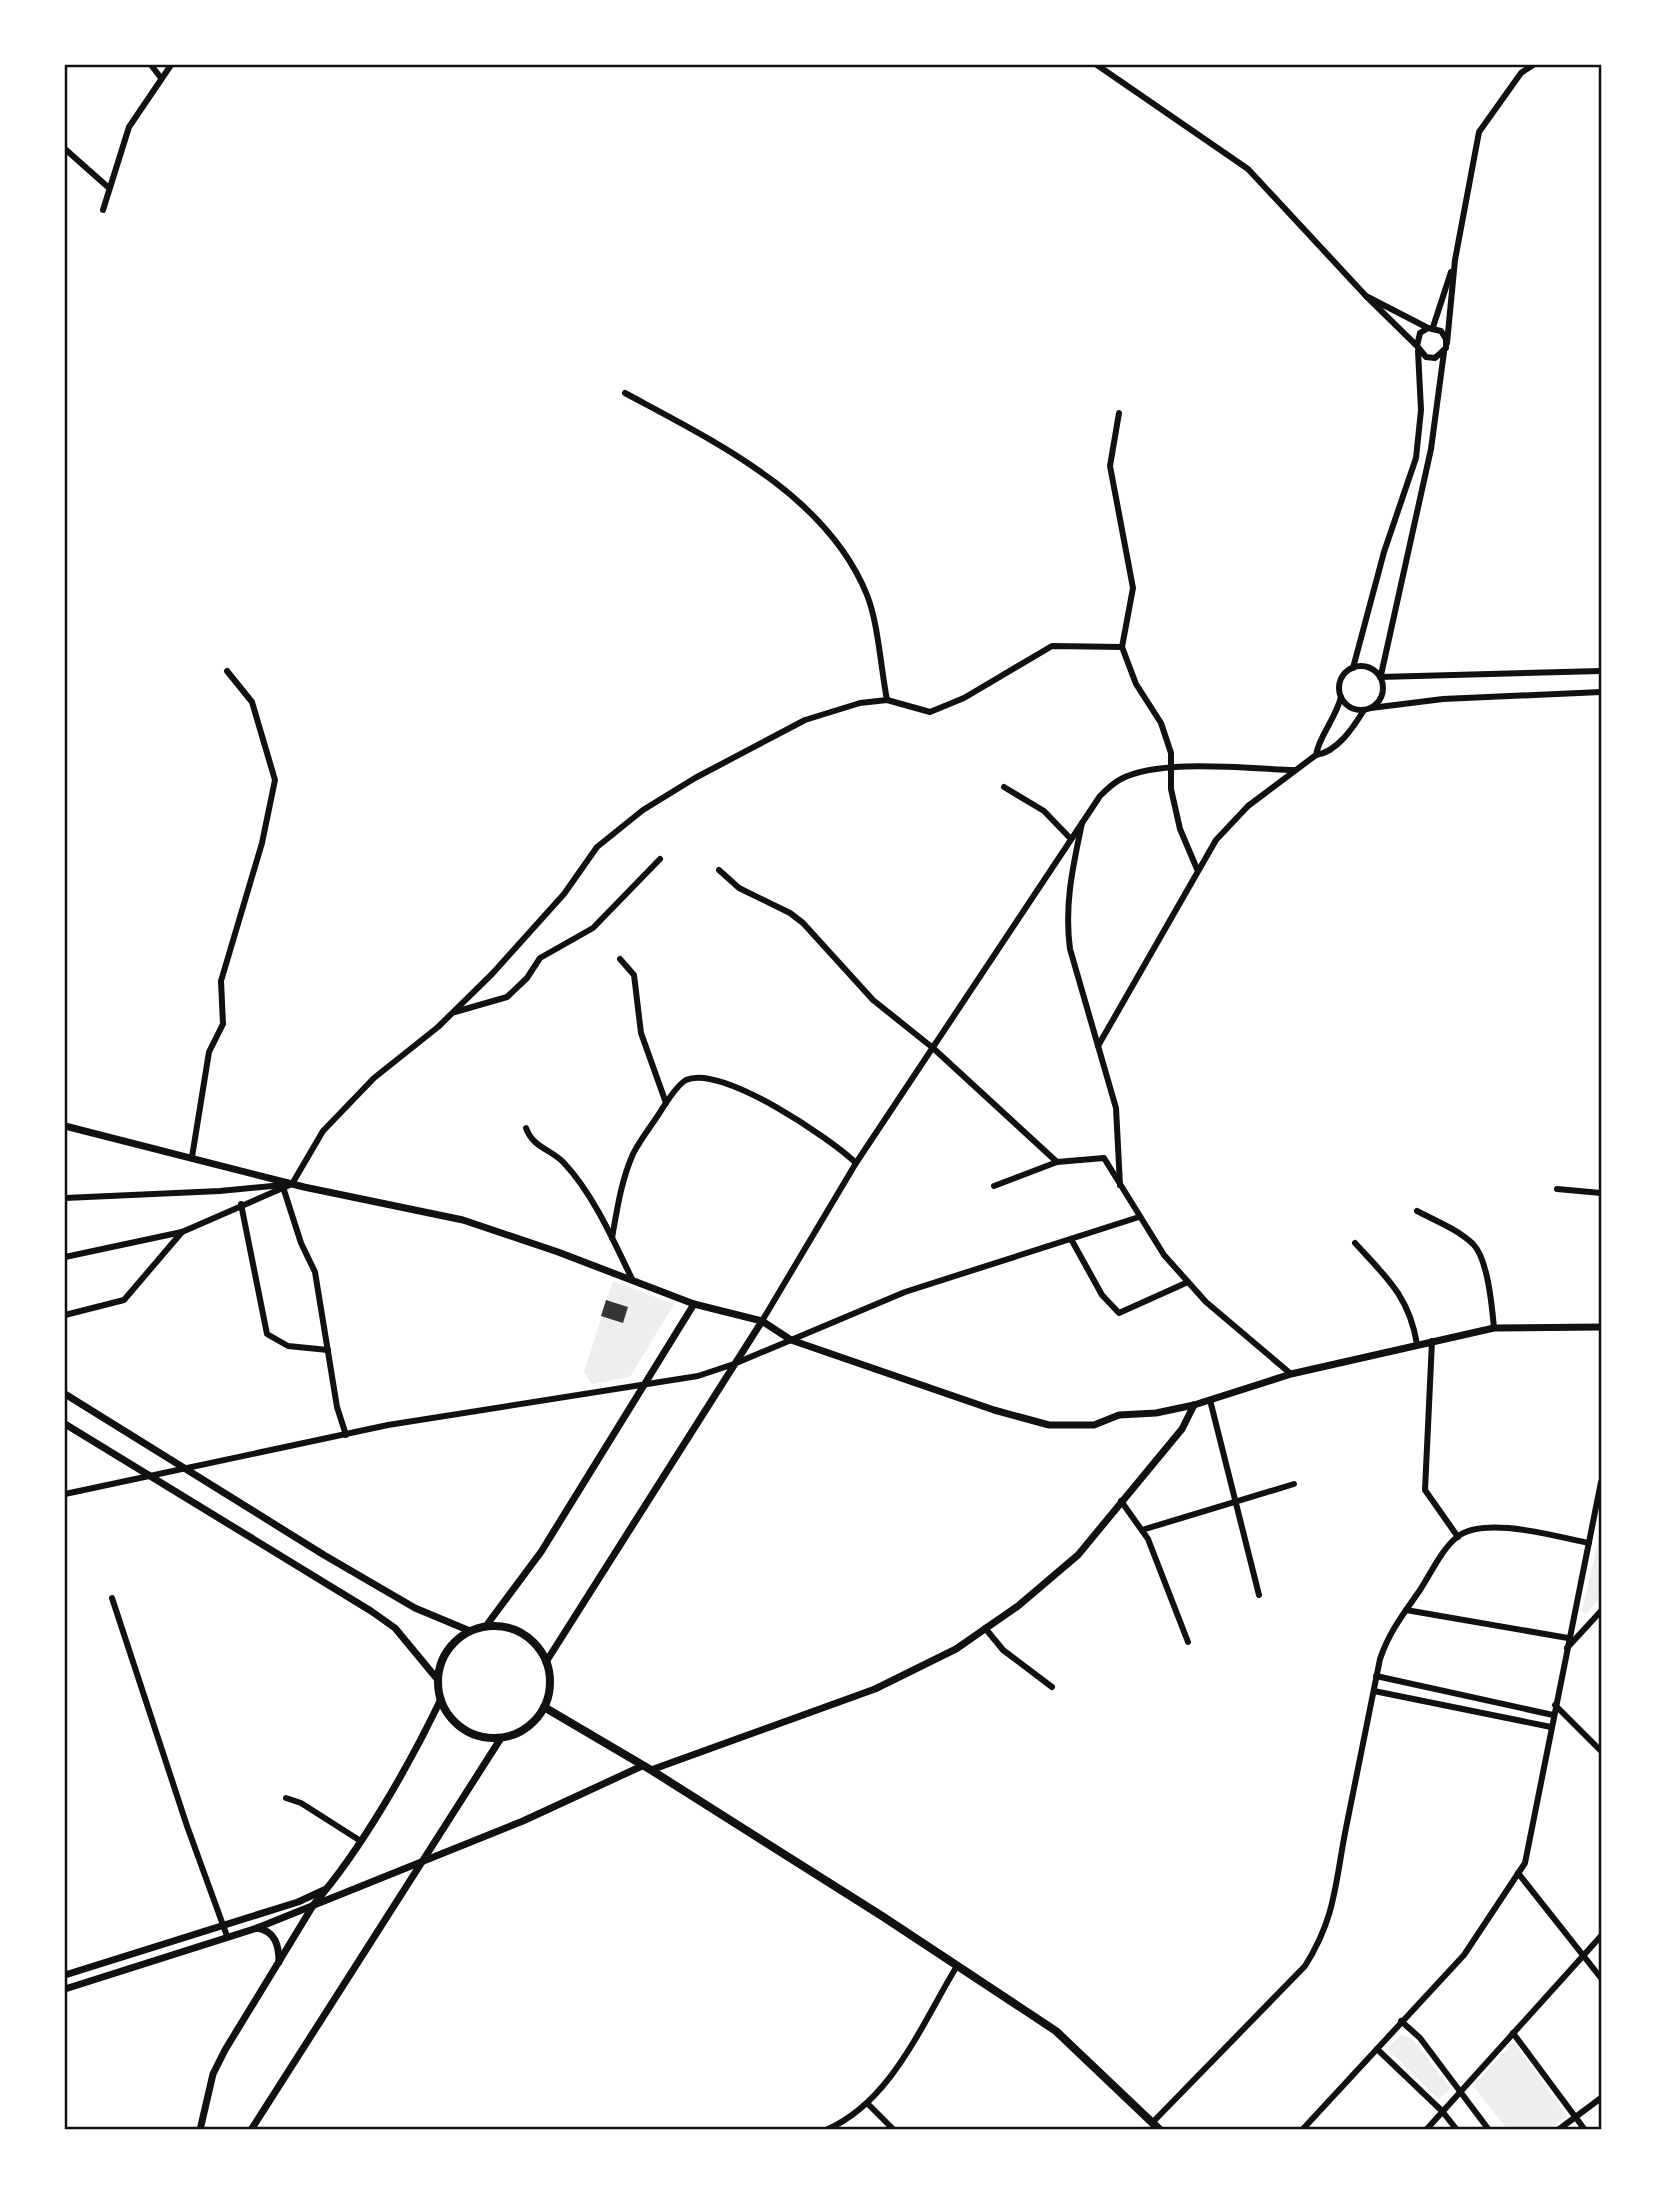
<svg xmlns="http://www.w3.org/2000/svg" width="1666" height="2195" viewBox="0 0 1666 2195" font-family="Helvetica,sans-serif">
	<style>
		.green { fill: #eee }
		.building { fill: #353535 }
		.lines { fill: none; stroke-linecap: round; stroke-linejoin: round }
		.minor { stroke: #111; stroke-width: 6 }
		.tertiary { stroke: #111; stroke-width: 7 }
		.secondary { stroke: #111; stroke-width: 8 }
		.neatline { fill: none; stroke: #111; stroke-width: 2.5 }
	</style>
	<rect width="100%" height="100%" fill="#fff"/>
	<g class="green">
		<path d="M 613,1281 L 674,1304 L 630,1377 L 592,1384 L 584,1372 Z"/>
		<path d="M 1601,1528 L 1601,1596 L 1586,1614 L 1582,1611 Z"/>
		<path d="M 1401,2035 L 1412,2038 L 1451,2089 L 1439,2099 L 1387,2049 Z"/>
		<path d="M 1514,2042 L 1567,2116 L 1547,2130 L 1508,2130 L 1473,2086 Z"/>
	</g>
	<path class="building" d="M 606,1300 L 628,1307 L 623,1323 L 601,1316 Z"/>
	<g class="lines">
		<g class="minor">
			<path d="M 151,65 L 161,78"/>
			<path d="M 1097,65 L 1248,169 L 1366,296"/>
			<path d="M 65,149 L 109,188"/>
			<path d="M 103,210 L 129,127 L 171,65"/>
			<path d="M 1433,327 L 1451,272"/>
			<path d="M 1447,343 L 1455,260 L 1479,132 L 1521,73 L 1533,65"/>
			<path d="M 1417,346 L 1366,296 L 1428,328 L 1441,331 L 1446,339 L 1446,348 L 1435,358 L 1426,357 L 1417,346 L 1420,333 L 1428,328"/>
			<path d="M 625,393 C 714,441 827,495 867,595 C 878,622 881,669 887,700"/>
			<path d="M 1119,413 L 1110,466 L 1133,588 L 1122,647 L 1136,684 L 1161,723 L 1171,753 L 1171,789 L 1180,829 L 1197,869"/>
			<circle cx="1361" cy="688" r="22"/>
			<path d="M 1353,668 L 1384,552 L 1416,458 L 1421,410 L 1418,351"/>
			<path d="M 1381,675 L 1431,449 L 1444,352"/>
			<path d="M 1380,677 L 1601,671"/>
			<path d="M 1371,708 L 1443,699 L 1601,692"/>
			<path d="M 1316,755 C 1319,736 1335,720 1341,697"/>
			<path d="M 1004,787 L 1044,811 L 1070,838"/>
			<path d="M 1082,823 C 1073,866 1064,905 1070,949 L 1116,1108 L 1120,1185"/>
			<path d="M 719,870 L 739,888 L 790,913 L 803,923 L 873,1000 L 933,1048 L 1057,1162 L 1104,1158 L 1164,1255 L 1206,1302 L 1291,1374"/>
			<path d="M 620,959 L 634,975 L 641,1033 L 666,1103"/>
			<path d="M 455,1012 L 507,997 L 527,978 L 540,958 L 593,928 L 660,859"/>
			<path d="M 1098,1046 L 1216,840 L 1248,806 L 1316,755 C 1337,752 1353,728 1364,710"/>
			<path d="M 526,1128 C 533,1148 551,1149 564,1163 C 594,1195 614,1242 633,1281"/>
			<path d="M 192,1157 L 209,1052 L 223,1024 L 221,981 L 262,843 L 275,780 L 252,702 L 227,671"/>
			<path d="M 994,1186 L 1057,1162"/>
			<path d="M 283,1187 L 301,1243 L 315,1272 L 337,1407 L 346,1435"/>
			<path d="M 1557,1189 L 1601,1193"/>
			<path d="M 65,1198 L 220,1191 L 283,1185"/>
			<path d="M 241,1204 L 267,1334 L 288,1346 L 328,1350"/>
			<path d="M 1417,1211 C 1436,1221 1457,1229 1473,1244 C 1488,1259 1492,1307 1494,1328"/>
			<path d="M 612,1238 C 617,1210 621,1181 633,1154 C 641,1138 653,1124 662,1109 C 668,1100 677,1085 686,1080 C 721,1064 830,1138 856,1163"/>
			<path d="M 1071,1239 L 1102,1295 L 1119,1313 L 1188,1282"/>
			<path d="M 1355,1243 C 1386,1277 1409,1296 1417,1344"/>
			<path d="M 65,1257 L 182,1232 L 292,1184 L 323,1131 L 374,1078 L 438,1027 L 492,974 L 564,894 L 597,847 L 643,810 L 695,778 L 805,720 L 860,703 L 887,700 L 930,712 L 964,698 L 1052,646 L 1122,647"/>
			<path d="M 65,1315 L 124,1300 L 182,1232"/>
			<path d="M 762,1321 L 856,1163 L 1100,796 C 1106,790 1113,783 1121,779 C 1160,758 1250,769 1295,770"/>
			<path d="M 1432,1341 L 1425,1490 L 1458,1537"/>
			<path d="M 1210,1400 L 1259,1595"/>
			<path d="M 65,1494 L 388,1425 L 698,1376 L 734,1364 L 905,1292 L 1139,1217"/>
			<path d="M 1121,1501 L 1148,1539 L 1188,1642"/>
			<path d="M 1142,1530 L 1294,1484"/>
			<path d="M 112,1598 L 187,1826 L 227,1936"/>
			<path d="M 1406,1610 L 1568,1638"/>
			<path d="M 985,1628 L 1003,1650 L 1052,1687"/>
			<path d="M 1567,1648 L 1601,1611"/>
			<path d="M 1376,1676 L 1553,1715"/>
			<path d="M 1374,1691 L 1551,1727"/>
			<path d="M 1555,1705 L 1601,1751"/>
			<path d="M 286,1798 L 301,1803 L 359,1840"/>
			<path d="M 1518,1873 L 1601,1978"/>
			<path d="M 1401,2021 L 1420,2038 L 1489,2130"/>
			<path d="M 1513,2033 L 1585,2130"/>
			<path d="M 1377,2049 L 1442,2111 L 1457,2130"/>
			<path d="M 868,2104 L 894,2130"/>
			<path d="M 1152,2123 L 1305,1966 C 1336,1917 1335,1883 1346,1828 C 1357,1772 1369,1715 1380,1659 C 1389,1632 1404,1613 1420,1590 C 1431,1573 1442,1549 1457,1537 C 1484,1515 1557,1537 1589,1543"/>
			<path d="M 826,2130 C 892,2101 921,2025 957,1966"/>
			<path d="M 1302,2130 L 1464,1955 L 1525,1863 L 1601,1482"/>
			<path d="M 1426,2130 L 1601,1936"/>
			<path d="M 1558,2130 L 1601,2098"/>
		</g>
		<g class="tertiary">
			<path d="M 65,1126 L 304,1187 L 463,1220 L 558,1252 L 694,1304 L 762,1321 L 791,1340 L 994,1410 L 1049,1425 L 1094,1425 L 1119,1415 L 1156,1413 L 1194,1405 L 1291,1374 L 1494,1328 L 1601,1327"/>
			<path d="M 65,1394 L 324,1555 L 415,1608 L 470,1631"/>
			<path d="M 65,1424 L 371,1611 L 395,1628 L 438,1680"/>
			<path d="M 486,1626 L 541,1552 L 694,1304"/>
			<path d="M 546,1662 L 762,1321"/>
			<path d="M 651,1770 L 875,1689 L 956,1649 L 1018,1606 L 1078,1555 L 1182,1429 L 1194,1405"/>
			<path d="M 257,1928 L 523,1821 L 642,1766"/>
			<path d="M 65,1975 L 298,1902 L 324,1890"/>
			<path d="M 65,1989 L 257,1928 C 275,1931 279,1945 279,1962"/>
			<path d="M 200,2130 L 213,2074 L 225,2050 L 314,1904 C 361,1850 410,1764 441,1699"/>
			<path d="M 251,2130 L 501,1738"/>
		</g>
		<g class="secondary">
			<circle cx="494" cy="1682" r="56"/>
			<path d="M 544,1707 L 651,1770 L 882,1916 L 1056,2031 L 1160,2130"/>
		</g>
	</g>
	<rect width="1666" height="2195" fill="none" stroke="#ffffff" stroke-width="133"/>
	<rect x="66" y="66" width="1534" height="2062" class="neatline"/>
</svg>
